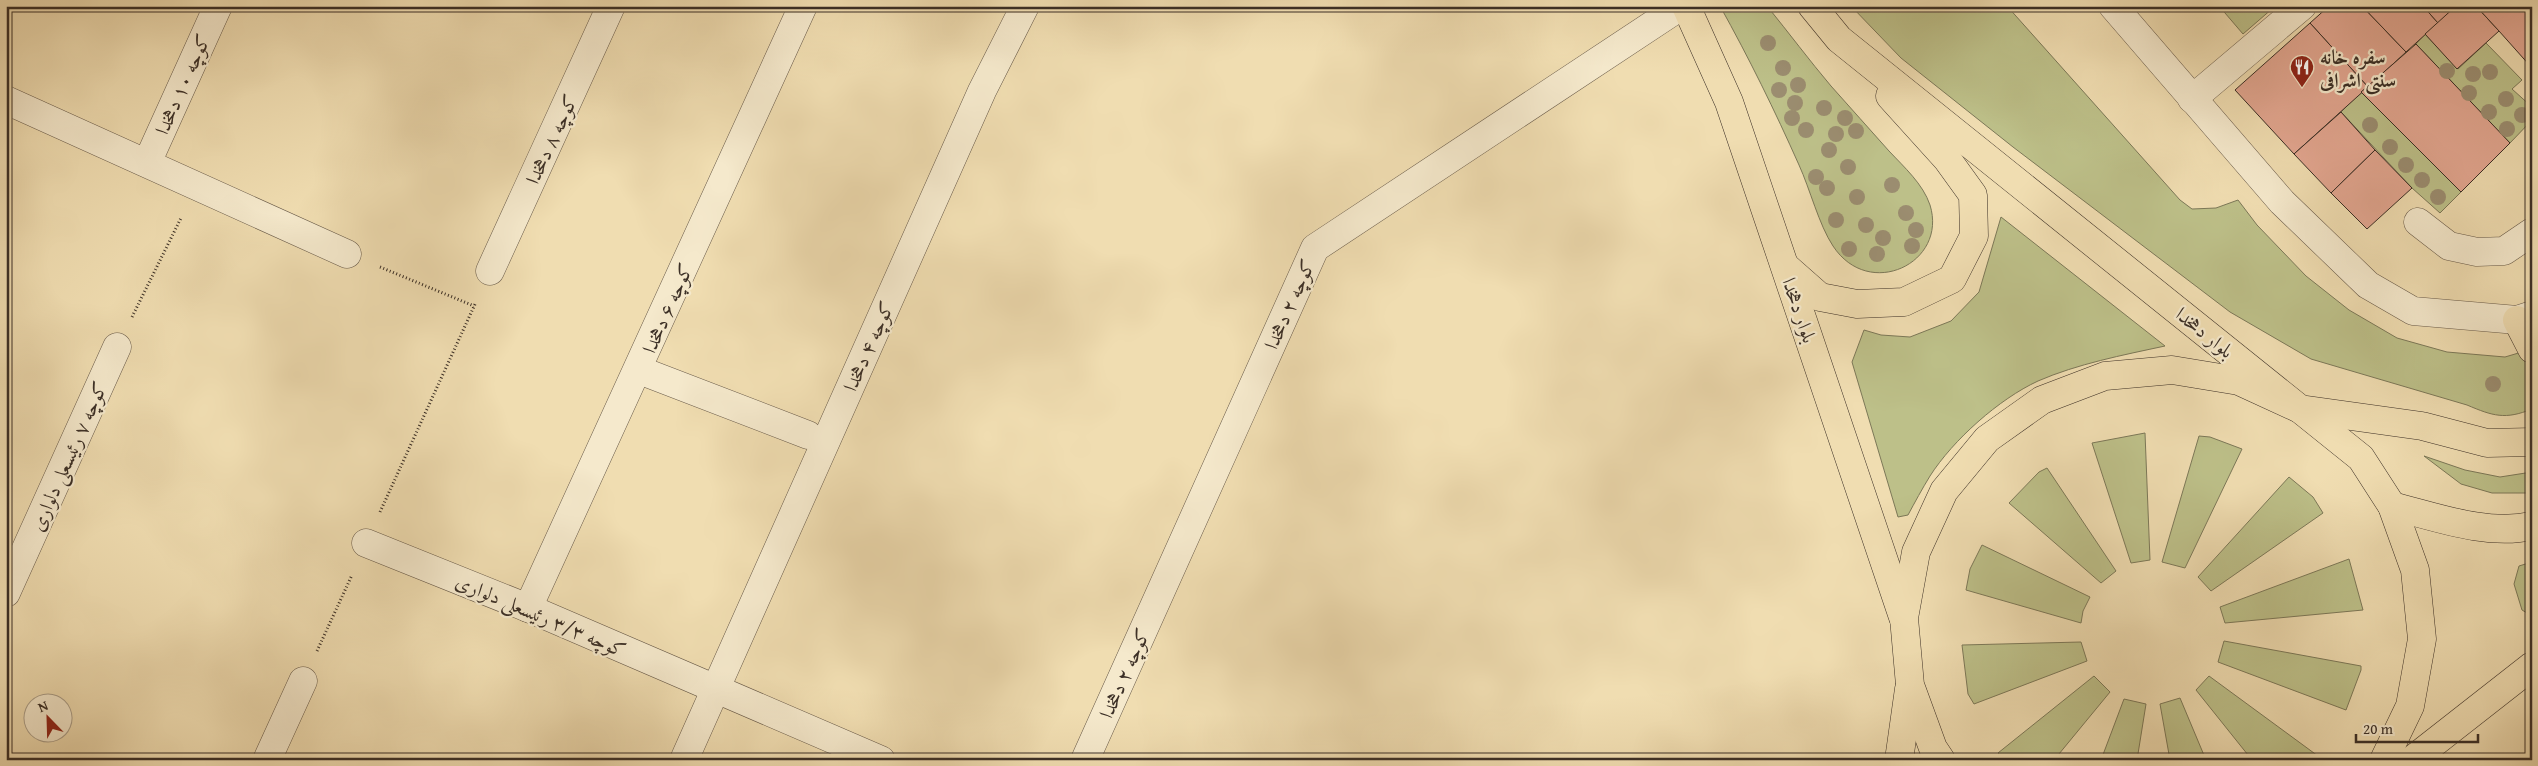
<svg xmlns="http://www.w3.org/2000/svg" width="2538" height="766" viewBox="0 0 2538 766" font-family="'Gentium Book Plus',Amiri,serif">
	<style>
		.green { fill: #bdc089; stroke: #7c7858 }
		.building { fill: #e2a690; stroke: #3b2f26 }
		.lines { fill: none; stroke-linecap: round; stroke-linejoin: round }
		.minor-casing { stroke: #685a49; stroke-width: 29 }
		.major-casing { stroke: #3b2f26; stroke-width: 29 }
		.path { stroke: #3b2f26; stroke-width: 3; stroke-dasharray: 1 2.5; stroke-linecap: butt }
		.minor { stroke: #f5e9cc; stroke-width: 28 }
		.major { stroke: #f0ddb1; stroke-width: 28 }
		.tree { fill: #9b8d70 }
		.labels { text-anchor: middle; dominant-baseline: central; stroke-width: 4.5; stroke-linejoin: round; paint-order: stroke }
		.poi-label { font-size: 20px; font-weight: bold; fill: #3b2f26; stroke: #f5e9cc; text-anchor: start }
		.street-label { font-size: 20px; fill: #3b2f26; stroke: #f5e9cc }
	</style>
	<rect width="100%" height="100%" fill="#f0ddb1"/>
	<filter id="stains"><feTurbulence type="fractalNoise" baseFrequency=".004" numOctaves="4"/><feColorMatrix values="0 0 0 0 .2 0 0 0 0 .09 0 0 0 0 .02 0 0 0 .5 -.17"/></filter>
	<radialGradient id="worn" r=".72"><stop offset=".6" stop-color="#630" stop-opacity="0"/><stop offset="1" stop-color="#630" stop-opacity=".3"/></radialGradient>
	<g class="green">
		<path d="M 1720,6 L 1767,6 C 1789,33 1809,60 1831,86 C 1850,108 1870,129 1889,151 C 1904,167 1923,184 1930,205 C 1948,263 1869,301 1833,246 C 1819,225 1810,189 1799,165 C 1775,111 1749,58 1720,6 Z"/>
		<path d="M 1851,6 L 2007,6 L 2180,200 L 2192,209 L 2216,208 L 2238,200 L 2257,225 L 2306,276 L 2349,310 L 2397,338 L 2447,352 L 2505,357 L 2532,349 L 2532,409 C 2505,420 2493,416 2467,405 L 2311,359 L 2230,312 L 2013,147 L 1901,58 Z"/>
		<path d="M 2219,6 L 2272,6 L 2273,8 L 2243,34 Z"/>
		<path d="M 2425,34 L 2458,69 L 2486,43 L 2522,80 L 2512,89 L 2532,107 L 2532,120 L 2510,143 L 2416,44 Z"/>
		<path d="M 2361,92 L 2461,192 L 2440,213 L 2412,188 L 2341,112 Z"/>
		<path d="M 2001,217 L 2165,346 C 2123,355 2077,364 2038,381 C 1999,399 1953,440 1930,476 C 1922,489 1915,502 1908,515 L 1898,517 L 1852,362 L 1864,330 L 1881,335 L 1910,337 L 1951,321 L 1979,292 Z"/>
		<path d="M 2145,433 L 2150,560 L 2131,563 L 2092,443 Z"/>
		<path d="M 2199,436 L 2210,437 L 2242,449 L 2185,568 L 2162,562 Z"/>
		<path d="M 2424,456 L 2465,470 L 2500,477 L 2532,472 L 2532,493 L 2492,493 L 2461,484 Z"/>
		<path d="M 2047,468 L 2116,571 L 2101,583 L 2009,503 L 2039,472 Z"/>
		<path d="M 2289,477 L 2313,497 L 2323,513 L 2211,591 L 2198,577 Z"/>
		<path d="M 1982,545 L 2090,597 L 2083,611 L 2081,623 L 1966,590 L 1970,569 Z"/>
		<path d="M 2349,559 L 2363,610 L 2225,623 L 2220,607 Z"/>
		<path d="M 2532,562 L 2532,616 L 2522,610 L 2514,584 L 2519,566 Z"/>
		<path d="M 2224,641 L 2361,666 L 2361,670 L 2346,710 L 2218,662 Z"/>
		<path d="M 2081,642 L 2087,661 L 1974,704 L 1968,694 L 1962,645 Z"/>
		<path d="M 2094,676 L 2110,692 L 2054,760 L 2005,760 L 1998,753 Z"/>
		<path d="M 2209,676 L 2318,756 L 2316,760 L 2252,760 L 2196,690 Z"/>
		<path d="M 2180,698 L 2206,760 L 2170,760 L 2160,704 Z"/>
		<path d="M 2124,699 L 2146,704 L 2137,760 L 2101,760 Z"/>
	</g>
	<g class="building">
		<path d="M 2329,6 L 2362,6 L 2406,52 L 2368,87 L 2310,23 Z"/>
		<path d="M 2362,6 L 2423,6 L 2438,23 L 2406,52 Z"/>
		<path d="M 2423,6 L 2456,6 L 2438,23 Z"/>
		<path d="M 2456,6 L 2476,6 L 2499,31 L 2457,69 L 2425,34 Z"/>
		<path d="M 2476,6 L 2532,6 L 2532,68 L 2499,31 Z"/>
		<path d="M 2310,23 L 2368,87 L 2294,154 L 2235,90 Z"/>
		<path d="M 2416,44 L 2510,143 L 2461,192 L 2361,92 Z"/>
		<path d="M 2341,112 L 2375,150 L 2331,193 L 2294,154 Z"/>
		<path d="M 2375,150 L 2412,188 L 2367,229 L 2331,193 Z"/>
	</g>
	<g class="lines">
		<g class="minor-casing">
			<g id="minor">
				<path d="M 2113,6 L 2282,202 L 2368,285 L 2413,311 L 2517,320 L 2532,315"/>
				<path d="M 2192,99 L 2302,6"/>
				<path d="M 6,100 L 347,254"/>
				<path d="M 147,163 L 218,6"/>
				<path d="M 2418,222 L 2449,246 L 2477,252 L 2504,251 L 2532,232"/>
				<path d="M 490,271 L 611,6"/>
				<path d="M 639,370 L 808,435"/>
				<path d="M 366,543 L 528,608 L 881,760"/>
				<path d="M 6,593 L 117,347"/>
				<path d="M 528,608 L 803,6"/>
				<path d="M 267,760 L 303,681"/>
				<path d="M 684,760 L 982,91 L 1025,6"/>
				<path d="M 1085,760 L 1315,248 L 1681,6"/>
			</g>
		</g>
		<g class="major-casing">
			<g id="major">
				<path d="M 1686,6 L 1729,102 L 1903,617"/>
				<path d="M 1812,6 L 1839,39 L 2300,409 L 2422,426 L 2487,443 L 2532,442"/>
				<path d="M 1786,267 L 1820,297 L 1857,304 L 1904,302 L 1952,279 L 1974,236 L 1973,195 L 1947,159 L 1890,96"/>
				<path d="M 2517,320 L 2532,349"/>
				<path d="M 2392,506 C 2437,517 2486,536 2532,526"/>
				<path d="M 1899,760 L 1909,689"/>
				<path d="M 1941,760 L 1933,748 L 1910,685 L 1904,618 L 1916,552 L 1944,491 L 1987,439 L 2042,400 L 2105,376 L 2172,370 L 2239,381 L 2300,409 L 2361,458 L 2392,506 L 2415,570 L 2422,639 L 2410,706 L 2384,760"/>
				<path d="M 2412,760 L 2532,666"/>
			</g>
		</g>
		<g class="path">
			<path d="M 380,267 L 474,306"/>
			<path d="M 132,317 L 181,218"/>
			<path d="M 380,512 L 476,302"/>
			<path d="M 317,651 L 352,575"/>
		</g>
		<use href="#minor" class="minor"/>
		<use href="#major" class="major"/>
	</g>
	<g class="tree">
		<circle cx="1768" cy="43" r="8"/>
		<circle cx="1783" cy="68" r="8"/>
		<circle cx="2447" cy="71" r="8"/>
		<circle cx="2490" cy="72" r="8"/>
		<circle cx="2473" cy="74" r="8"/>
		<circle cx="1798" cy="85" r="8"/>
		<circle cx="1779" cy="90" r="8"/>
		<circle cx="2469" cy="93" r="8"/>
		<circle cx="2506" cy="99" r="8"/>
		<circle cx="1795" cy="103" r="8"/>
		<circle cx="1824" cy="108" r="8"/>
		<circle cx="2489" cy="112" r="8"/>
		<circle cx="2522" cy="115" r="8"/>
		<circle cx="1792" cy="118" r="8"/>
		<circle cx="1845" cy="118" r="8"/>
		<circle cx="2370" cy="125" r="8"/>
		<circle cx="2507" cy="129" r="8"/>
		<circle cx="1806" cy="130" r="8"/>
		<circle cx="1856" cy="131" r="8"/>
		<circle cx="1836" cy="134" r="8"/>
		<circle cx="2390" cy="147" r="8"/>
		<circle cx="1829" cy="150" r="8"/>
		<circle cx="2406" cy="165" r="8"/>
		<circle cx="1848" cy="167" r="8"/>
		<circle cx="1816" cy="177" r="8"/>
		<circle cx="2422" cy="180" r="8"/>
		<circle cx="1892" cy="185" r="8"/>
		<circle cx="1827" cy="188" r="8"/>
		<circle cx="1857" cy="197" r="8"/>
		<circle cx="2438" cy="197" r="8"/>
		<circle cx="1906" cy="213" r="8"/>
		<circle cx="1836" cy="220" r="8"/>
		<circle cx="1866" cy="225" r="8"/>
		<circle cx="1916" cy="230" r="8"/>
		<circle cx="1883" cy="238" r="8"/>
		<circle cx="1912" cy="246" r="8"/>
		<circle cx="1849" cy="249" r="8"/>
		<circle cx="1877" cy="254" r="8"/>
		<circle cx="2493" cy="384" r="8"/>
	</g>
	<defs>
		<g id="restaurant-pin" transform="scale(1.25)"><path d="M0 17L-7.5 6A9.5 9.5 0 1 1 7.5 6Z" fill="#8f2418" stroke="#f5e9cc"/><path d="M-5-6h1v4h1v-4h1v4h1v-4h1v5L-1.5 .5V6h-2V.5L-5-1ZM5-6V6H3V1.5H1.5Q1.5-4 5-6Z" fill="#fff"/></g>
	</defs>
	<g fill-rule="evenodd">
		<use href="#restaurant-pin" x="2302" y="67"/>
	</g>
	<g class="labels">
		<g class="poi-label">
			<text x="2320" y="56">سفره خانه<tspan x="2320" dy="23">سنتی اشرافی</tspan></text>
		</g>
		<g class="street-label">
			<text transform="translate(182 84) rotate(-66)">کوچه ۱۰ دهخدا</text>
			<text transform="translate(551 139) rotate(-65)">کوچه ۸ دهخدا</text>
			<text transform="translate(1289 304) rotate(-66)">کوچه ۲ دهخدا</text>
			<text transform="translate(667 308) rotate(-66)">کوچه ۶ دهخدا</text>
			<text transform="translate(1800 310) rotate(71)">بلوار دهخدا</text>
			<text transform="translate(2205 332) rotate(39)">بلوار دهخدا</text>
			<text transform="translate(868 346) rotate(-66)">کوچه ۴ دهخدا</text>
			<text transform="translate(68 456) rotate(-66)">کوچه ۷ رئیسعلی دلواری</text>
			<text transform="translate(541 615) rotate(23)">کوچه ۳/۳ رئیسعلی دلواری</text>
			<text transform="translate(1124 673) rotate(-66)">کوچه ۲ دهخدا</text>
		</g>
	</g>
	<rect width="2538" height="766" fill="none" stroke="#f0ddb1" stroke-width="25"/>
	<rect x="8" y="8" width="2523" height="751" fill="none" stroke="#3b2f26" stroke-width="2.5"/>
	<rect x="12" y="12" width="2513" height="741" fill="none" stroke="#3b2f26"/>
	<g transform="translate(48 718) rotate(337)"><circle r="24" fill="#f5e9cc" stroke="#ab9f8a"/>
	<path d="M0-4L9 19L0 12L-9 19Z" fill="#8f2418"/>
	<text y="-8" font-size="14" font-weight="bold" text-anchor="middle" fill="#3b2f26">N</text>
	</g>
	<path d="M2356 734v8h122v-8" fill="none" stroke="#3b2f26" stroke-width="2.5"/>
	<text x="2363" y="734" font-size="15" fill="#3b2f26" stroke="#f5e9cc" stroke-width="4" paint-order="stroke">20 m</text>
	<rect width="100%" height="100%" filter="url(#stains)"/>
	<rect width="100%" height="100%" fill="url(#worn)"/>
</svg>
